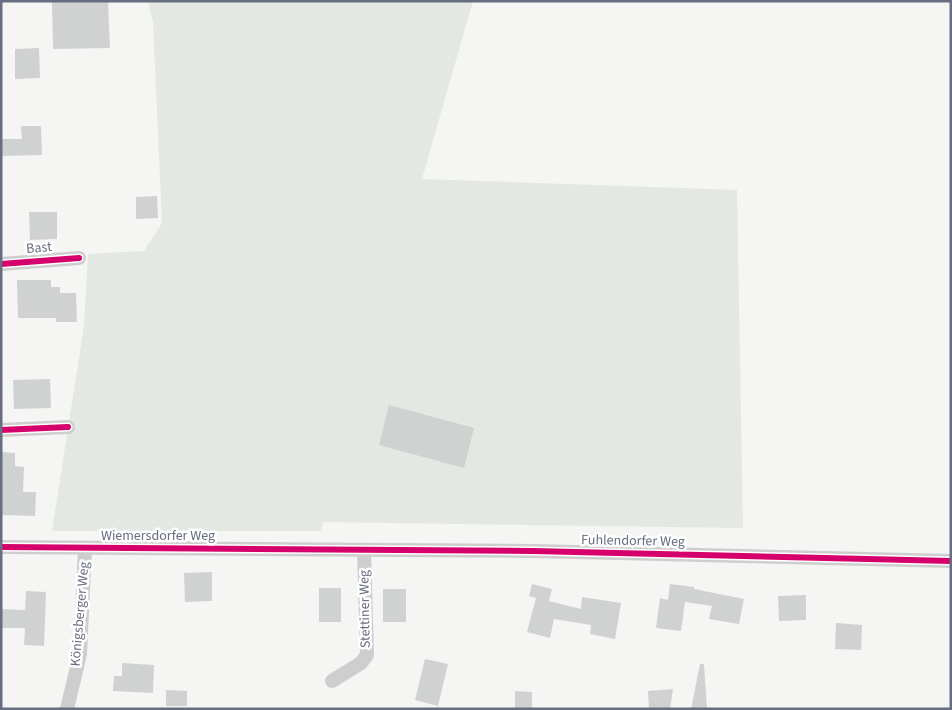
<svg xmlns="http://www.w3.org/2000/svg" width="952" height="710" viewBox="0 0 952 710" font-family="'Source Sans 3',sans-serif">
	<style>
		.green { fill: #e3e8e3 }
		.building { fill: #d0d1d1 }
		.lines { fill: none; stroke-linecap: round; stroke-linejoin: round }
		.minor { stroke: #cececf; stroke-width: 14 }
		.cycleway-casing { stroke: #fff; stroke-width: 9 }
		.cycleway { stroke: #d6006c; stroke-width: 6 }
		.labels { text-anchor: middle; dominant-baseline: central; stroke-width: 5; stroke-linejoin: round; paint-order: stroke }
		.street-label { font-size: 14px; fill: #676e82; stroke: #fff }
	</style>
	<rect width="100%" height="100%" fill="#f5f5f4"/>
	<path class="green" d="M 148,1 L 473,1 L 422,179 L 737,190 L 743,528 L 323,522 L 321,531 L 52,531 L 84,326 L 88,254 L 144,251 L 162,223 L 153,22 Z"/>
	<g class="building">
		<path d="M 52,1 L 108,1 L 110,48 L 53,49 Z"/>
		<path d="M 39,48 L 40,78 L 15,79 L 15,49 Z"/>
		<path d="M 21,126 L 41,126 L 42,155 L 1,156 L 1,139 L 22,139 Z"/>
		<path d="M 157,196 L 158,218 L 136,219 L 136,197 Z"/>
		<path d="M 29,212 L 57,212 L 57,239 L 30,240 Z"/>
		<path d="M 17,280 L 51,280 L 51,287 L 60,287 L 60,293 L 76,293 L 77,322 L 56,322 L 56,318 L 18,318 Z"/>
		<path d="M 50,379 L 51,408 L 14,409 L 13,380 Z"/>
		<path d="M 389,405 L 474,428 L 464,468 L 379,445 Z"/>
		<path d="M 1,452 L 15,453 L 15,466 L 24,467 L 23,492 L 36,492 L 35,516 L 1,515 Z"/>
		<path d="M 212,572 L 212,601 L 185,602 L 184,573 Z"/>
		<path d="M 532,584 L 552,589 L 549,601 L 581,609 L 582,597 L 621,603 L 615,639 L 590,634 L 591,625 L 554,619 L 550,638 L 527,632 L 536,598 L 529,596 Z"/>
		<path d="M 670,584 L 694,587 L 694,589 L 744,599 L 739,624 L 709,619 L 712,606 L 685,602 L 681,631 L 656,628 L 660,598 L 668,600 Z"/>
		<rect x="319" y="588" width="22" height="34"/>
		<rect x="383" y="589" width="23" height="33"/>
		<path d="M 26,591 L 46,592 L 44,646 L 24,645 L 25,628 L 1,628 L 1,609 L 25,610 Z"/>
		<path d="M 806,595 L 806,620 L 779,621 L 778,596 Z"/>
		<path d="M 836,623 L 862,625 L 861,650 L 835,649 Z"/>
		<path d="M 425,659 L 448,664 L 438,706 L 415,700 Z"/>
		<path d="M 122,663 L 154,665 L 153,693 L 113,691 L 114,676 L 122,676 Z"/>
		<path d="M 700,664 L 704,664 L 707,709 L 691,709 Z"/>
		<path d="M 673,689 L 670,709 L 649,709 L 648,691 Z"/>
		<path d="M 166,690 L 187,691 L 187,706 L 166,706 Z"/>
		<path d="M 515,691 L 532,692 L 532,709 L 515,709 Z"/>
	</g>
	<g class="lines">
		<g class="minor">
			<path d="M 1,264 L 79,258"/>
			<path d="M 1,430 L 68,427"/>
			<path d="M 1,547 L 533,551 L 951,561"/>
			<path d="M 332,681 L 361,663 L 367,655 L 364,550"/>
			<path d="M 67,709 L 80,654 L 85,549"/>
		</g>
		<g class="cycleway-casing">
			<g id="cycleway">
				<path d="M 1,264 L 79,258"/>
				<path d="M 1,430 L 68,427"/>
				<path d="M 1,547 L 533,551 L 951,561"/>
			</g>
		</g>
		<use href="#cycleway" class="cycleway"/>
	</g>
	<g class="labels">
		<g class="street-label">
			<text transform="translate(39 248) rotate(-5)">Bast</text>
			<text x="158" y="536">Wiemersdorfer Weg</text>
			<text transform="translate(633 541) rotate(1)">Fuhlendorfer Weg</text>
			<text transform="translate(365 609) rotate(-91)">Stettiner Weg</text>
			<text transform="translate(80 614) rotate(-85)">Königsberger Weg</text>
		</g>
	</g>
	<rect width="952" height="710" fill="none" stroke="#676e82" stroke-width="5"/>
</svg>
